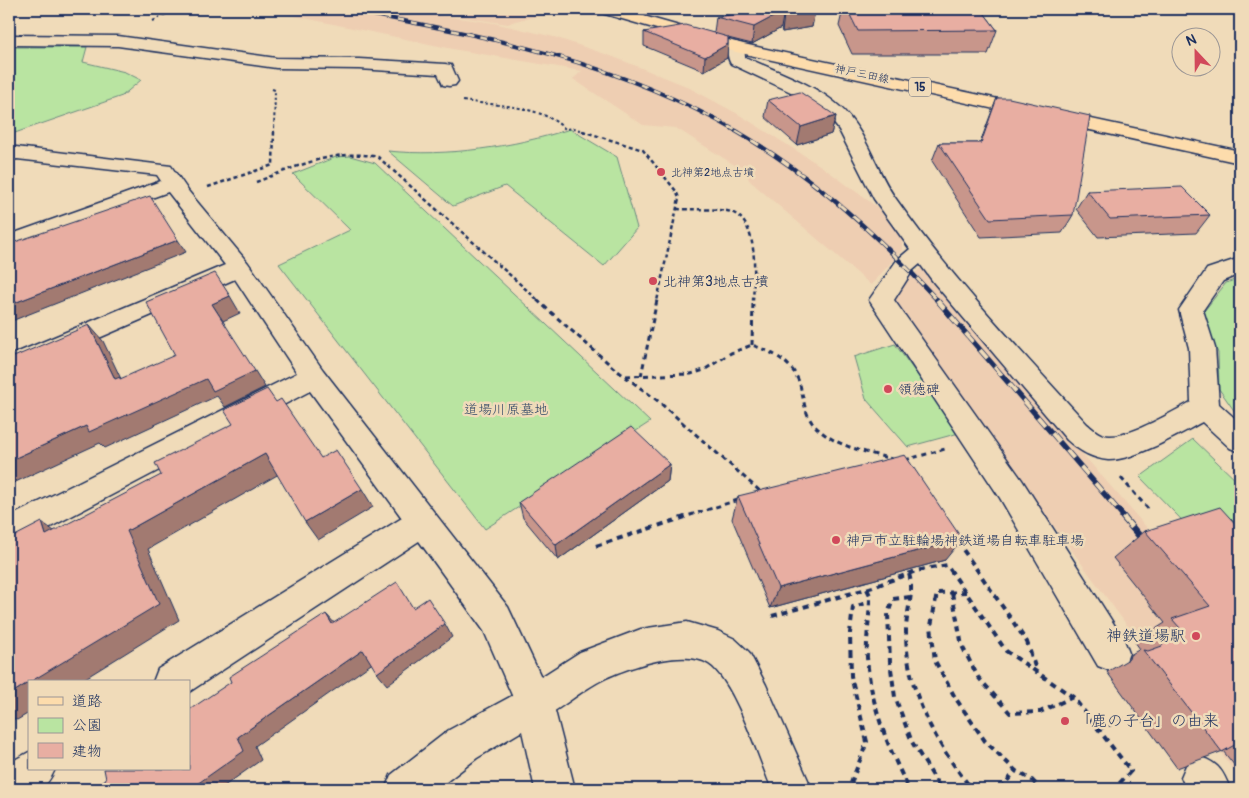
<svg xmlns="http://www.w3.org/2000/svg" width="1249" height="798" viewBox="0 0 1249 798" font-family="Pangolin,'Klee One',sans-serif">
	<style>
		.built { fill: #eeceb2 }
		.green { fill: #b9e4a1; stroke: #6a8a80 }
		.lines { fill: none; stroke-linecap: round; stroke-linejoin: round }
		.street-casing { stroke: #1b2f5e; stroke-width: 3 }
		.secondary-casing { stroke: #1b2f5e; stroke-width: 3 }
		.primary-casing { stroke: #1b2f5e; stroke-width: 3 }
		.path-far3 { stroke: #1b2f5e; stroke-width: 2; stroke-dasharray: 3 2.5; stroke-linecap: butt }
		.path-far2 { stroke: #1b2f5e; stroke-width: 2.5; stroke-dasharray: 4 3; stroke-linecap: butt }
		.path-far1 { stroke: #1b2f5e; stroke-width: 3; stroke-dasharray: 5 4; stroke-linecap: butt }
		.path { stroke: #1b2f5e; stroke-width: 4; stroke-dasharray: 6 5; stroke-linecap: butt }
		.street { fill: #f0dbb9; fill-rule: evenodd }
		.secondary { fill: #f0dbb9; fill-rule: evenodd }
		.primary { fill: #fddcac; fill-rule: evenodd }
		.rail-far3-casing { stroke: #1b2f5e; stroke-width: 4 }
		.rail-far2-casing { stroke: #1b2f5e; stroke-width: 4.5 }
		.rail-far1-casing { stroke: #1b2f5e; stroke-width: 5.5 }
		.rail-casing { stroke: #1b2f5e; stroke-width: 7 }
		.rail-far3 { stroke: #f0dbb9; stroke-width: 2.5; stroke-dasharray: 7; stroke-linecap: butt }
		.rail-far2 { stroke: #f0dbb9; stroke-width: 3; stroke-dasharray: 9; stroke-linecap: butt }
		.rail-far1 { stroke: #f0dbb9; stroke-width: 4; stroke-dasharray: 11; stroke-linecap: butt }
		.rail { stroke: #f0dbb9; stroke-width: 5; stroke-dasharray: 14; stroke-linecap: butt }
		.wall { fill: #c8968b; stroke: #1b2f5e }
		.shaded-wall { fill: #a27a71; stroke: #1b2f5e }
		.building { fill: #e8aea2; stroke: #1b2f5e }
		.poi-dot { fill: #d1495b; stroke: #f0dbb9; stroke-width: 2 }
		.labels { text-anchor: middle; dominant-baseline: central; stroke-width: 5; stroke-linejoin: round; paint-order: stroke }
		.far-street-label { font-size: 11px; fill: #1b2f5e; stroke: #f0dbb9 }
		.far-poi-label { font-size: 11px; fill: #1b2f5e; stroke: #f0dbb9; text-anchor: start }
		.shield { fill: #f0dbb9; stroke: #5b6379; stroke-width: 1 }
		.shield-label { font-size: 12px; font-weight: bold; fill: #1b2f5e }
		.poi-label { font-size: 14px; fill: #1b2f5e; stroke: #f0dbb9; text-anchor: start }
		.park-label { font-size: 14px; fill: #334a68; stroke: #f0dbb9 }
		.near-poi-label { font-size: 16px; fill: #1b2f5e; stroke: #f0dbb9; text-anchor: end }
	</style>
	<rect width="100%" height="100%" fill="#f0dbb9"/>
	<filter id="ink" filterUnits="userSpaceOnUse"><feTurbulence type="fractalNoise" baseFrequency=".02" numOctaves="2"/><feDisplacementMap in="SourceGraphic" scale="10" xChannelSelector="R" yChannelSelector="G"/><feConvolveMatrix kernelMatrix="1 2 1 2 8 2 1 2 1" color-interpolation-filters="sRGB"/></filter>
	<g filter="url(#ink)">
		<g class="built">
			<path d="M 261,9 L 396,9 L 494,23 L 554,37 L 611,56 L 684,85 L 738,114 L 821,166 L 877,207 L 902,239 L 902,250 L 871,285 L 750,181 L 744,171 L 676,128 L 643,125 L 573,79 L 582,71 L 458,50 Z"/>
			<path d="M 462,9 L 564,9 L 567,10 L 515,21 L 508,24 L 448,15 Z"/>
			<path d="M 921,268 L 1240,635 L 1240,779 L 895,310 L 891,299 L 906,281 Z"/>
		</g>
		<g class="green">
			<path d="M 9,47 L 87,47 L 83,62 L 125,72 L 141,80 L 122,96 L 9,135 Z"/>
			<path d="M 570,129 L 617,157 L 637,228 L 604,266 L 505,186 L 453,206 L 388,151 C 447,157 514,147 570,129 Z"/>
			<path d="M 350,156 L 375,163 L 650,422 L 485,529 L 279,264 L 350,230 L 293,174 L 336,157 Z"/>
			<path d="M 1240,278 L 1240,419 L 1219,389 L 1218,353 L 1201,315 L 1226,283 Z"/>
			<path d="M 895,344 L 959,433 L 908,447 L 866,399 L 854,357 Z"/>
			<path d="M 1193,439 L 1240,484 L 1240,580 L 1140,477 Z"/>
		</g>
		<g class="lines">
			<g class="street-casing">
				<g id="street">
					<path d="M 9,35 L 118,36 L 276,58 L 359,59 L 445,64 L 451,65 L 458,81 L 455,85 L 449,86 L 443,85 L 438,74 L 359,69 L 276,68 L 118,46 L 9,45 Z"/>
					<path d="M 736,42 L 742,44 L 744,47 L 745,57 C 775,71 815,84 839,106 C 867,131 875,170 896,199 C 952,279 1021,351 1087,424 C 1092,428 1097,433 1103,435 C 1123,442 1172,412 1191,402 L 1189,348 L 1179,310 L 1207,269 L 1240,258 L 1240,274 L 1223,281 L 1203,310 L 1215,348 L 1219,404 L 1240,423 L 1240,452 L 1230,448 L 1202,422 C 1180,434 1133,461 1108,460 C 1093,459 1078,450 1067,440 L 934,283 L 920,264 L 913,270 L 894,300 L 1022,480 L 1124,640 L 1129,653 L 1124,666 L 1111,671 L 1098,666 L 1000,498 L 869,300 L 897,260 L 910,249 L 874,199 L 839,130 L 827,114 L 808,100 L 731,64 C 727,58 727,49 730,44 Z"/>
					<path d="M 16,147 L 171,166 L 189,192 L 248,263 L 323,370 L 508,607 L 541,677 L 580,652 L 641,629 L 687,622 L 718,631 L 735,639 L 749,652 L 766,685 L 812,789 L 772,789 C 759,759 735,681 709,664 C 684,648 630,667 606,678 C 580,690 560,711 534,722 L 521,716 L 484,631 L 419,541 L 189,692 L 189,682 L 153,682 L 158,669 L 402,518 L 310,391 L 20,543 L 9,547 L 9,517 L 297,373 L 235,279 L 9,377 L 9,356 L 225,265 L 168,192 L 9,250 L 9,235 L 161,181 L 157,175 L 17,159 L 9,161 L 9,149 Z"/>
					<path d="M 29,752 L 29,769 L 55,769 C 44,795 34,789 9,789 L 9,763 Z"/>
					<path d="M 1201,757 C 1219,764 1223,771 1230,789 L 1186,789 L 1181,777 L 1187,763 Z"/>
				</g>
			</g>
			<g class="secondary-casing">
				<path id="secondary" d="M 534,684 L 547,690 L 553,703 L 575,789 L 535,789 L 522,731 L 477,758 L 437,789 L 385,789 L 391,775 L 449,730 Z"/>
			</g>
			<g class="primary-casing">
				<path id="primary" d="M 596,9 L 619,9 L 739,43 L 1240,151 L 1240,163 L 736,52 L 598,12 Z"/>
			</g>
			<g class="path-far3">
				<path d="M 153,21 L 175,9"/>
				<path d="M 272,89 L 275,90 L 274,132"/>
				<path d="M 463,101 C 497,106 539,104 565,129 L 574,128 L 586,132"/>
			</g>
			<g class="path-far2">
				<path d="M 582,131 L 643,150 L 676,191 L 679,198 L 657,301"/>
				<path d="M 256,182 C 296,167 334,148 378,157 L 539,301"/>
				<path d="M 208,187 L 273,165 L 274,131"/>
				<path d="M 677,209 C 690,210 720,208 731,212 C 760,222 754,276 753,301"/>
			</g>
			<g class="path-far1">
				<path d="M 537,300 L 615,369 L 658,401 L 761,492"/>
				<path d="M 752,345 L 753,300"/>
				<path d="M 626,376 L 691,374 L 704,370 L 731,353 L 752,345 C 775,353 796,364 801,389 C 804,401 805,415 814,425 C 834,447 868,452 895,460"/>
				<path d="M 641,376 L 657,300"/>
				<path d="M 905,460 L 945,449"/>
				<path d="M 1121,478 L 1149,510"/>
				<path d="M 681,518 L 741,499"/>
			</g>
			<g class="path">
				<path d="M 957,541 L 1027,642 L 1037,673"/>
				<path d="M 596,546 L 685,517"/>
				<path d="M 909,574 C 915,593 906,611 906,631 C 906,691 935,743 972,789"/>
				<path d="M 867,589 L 870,595 C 870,616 866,636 867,657 C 870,703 888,748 909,789"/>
				<path d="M 966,592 L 937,593 L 931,626 L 935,661 L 956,699 L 985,741 L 1016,771 L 1032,780 L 1040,789"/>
				<path d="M 952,593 L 962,646 L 978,677 L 1010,713 L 1040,712 L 1073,697"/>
				<path d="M 910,597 L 893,599 L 888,614 L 890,662 L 895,697 L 912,742 L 941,789"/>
				<path d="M 772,616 L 873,587 L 916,571 L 947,565 L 1006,651 L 1073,697 L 1131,771 L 1114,789"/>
				<path d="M 1098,729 L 1138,714"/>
				<path d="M 851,783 L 867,742 L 851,676 L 850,633 L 853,607 L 870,602"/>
				<path d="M 1000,789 L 1016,771"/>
			</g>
			<use href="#street" class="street"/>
			<use href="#secondary" class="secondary"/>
			<use href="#primary" class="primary"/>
			<g class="rail-far3-casing">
				<path id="rail-far3" d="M 342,9 C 484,36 610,58 738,132"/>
			</g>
			<g class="rail-far2-casing">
				<path id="rail-far2" d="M 736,131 C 812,175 879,236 938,301"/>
			</g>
			<g class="rail-far1-casing">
				<path id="rail-far1" d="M 937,300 L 1125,518"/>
			</g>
			<g class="rail-casing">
				<path id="rail" d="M 1123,517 L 1148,546"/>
			</g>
			<use href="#rail-far3" class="rail-far3"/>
			<use href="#rail-far2" class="rail-far2"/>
			<use href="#rail-far1" class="rail-far1"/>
			<use href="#rail" class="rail"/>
		</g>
		<g class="wall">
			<path d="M 727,9 L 815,9 L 815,10 L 812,27 L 782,32 L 781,28 L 752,44 L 728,38 L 728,44 L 727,58 L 704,71 L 644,46 L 644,32 L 714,33 L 716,17 L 728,15 L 726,14 Z"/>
			<path d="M 843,9 L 981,9 L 997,30 L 988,54 L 852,54 L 839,26 Z"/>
			<path d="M 997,98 L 1073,215 L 1062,233 L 981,237 L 932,161 L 939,143 L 980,143 L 990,116 Z"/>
			<path d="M 768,100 L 836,116 L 831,134 L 797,145 L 765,117 Z"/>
			<path d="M 1240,166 L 1240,210 L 1238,210 L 1237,170 Z"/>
			<path d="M 1087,191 L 1210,215 L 1196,233 L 1098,237 L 1076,209 Z"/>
			<path d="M 670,464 L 668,481 L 558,560 L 523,518 L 519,502 Z"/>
			<path d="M 738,496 L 945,560 L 770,608 L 732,519 Z"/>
			<path d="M 1240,529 L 1240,764 L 1235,766 L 1223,751 L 1177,768 L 1107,672 L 1129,659 L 1130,655 L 1140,649 L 1135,642 L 1165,623 L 1113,558 L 1145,531 Z"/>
		</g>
		<g class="shaded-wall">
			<path d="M 815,10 L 812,27 L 782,32 L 784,15 Z"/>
			<path d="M 784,11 L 781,28 L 752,44 L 754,27 Z"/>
			<path d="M 728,44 L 727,58 L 704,71 L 705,57 Z"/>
			<path d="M 836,116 L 831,134 L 797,145 L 801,127 Z"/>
			<path d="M 178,240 L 186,252 L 9,322 L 9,305 Z"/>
			<path d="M 230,296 L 240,313 L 223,321 L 212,304 Z"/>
			<path d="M 89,325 L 103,341 L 122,381 L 115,379 Z"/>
			<path d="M 255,371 L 265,387 L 225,407 L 217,396 L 105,448 L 100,443 L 9,485 L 9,461 L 86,426 L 206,379 Z"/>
			<path d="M 265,454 L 279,474 L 148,549 L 179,620 L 79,682 L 30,682 L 127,531 Z"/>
			<path d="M 670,464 L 668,481 L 558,560 L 556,545 Z"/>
			<path d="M 362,489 L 373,507 L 318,540 L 305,522 Z"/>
			<path d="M 42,522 L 66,540 L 46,535 Z"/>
			<path d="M 962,539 L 945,560 L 770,608 L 778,588 Z"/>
			<path d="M 326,614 L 338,627 L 332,624 Z"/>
			<path d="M 445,624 L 452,637 L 387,685 L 377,673 Z"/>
			<path d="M 363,650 L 374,662 L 255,746 L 261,760 L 220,789 L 190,789 L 238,737 Z"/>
			<path d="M 29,682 L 29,713 L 17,720 L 9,717 L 9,695 Z"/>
		</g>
		<g class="building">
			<path d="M 739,9 L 815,9 L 815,10 L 784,15 L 784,11 L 754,27 L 716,17 L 744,13 Z"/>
			<path d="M 847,9 L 981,9 L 997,30 L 858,31 Z"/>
			<path d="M 685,25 L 728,37 L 728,44 L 705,57 L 644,32 Z"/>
			<path d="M 800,92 L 836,116 L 801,127 L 768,100 Z"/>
			<path d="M 997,98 L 1009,98 L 1090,116 L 1073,215 L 990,219 L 939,143 L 981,143 Z"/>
			<path d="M 1182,187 L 1210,215 L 1110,219 L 1087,191 Z"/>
			<path d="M 150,196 L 178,240 L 9,305 L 9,244 Z"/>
			<path d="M 215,273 L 230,296 L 212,304 L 255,371 L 213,391 L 206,379 L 89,432 L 86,426 L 9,461 L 9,359 L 89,325 L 115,379 L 120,377 L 120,379 L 175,355 L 146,302 Z"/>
			<path d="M 267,389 L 276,402 L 281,399 L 321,458 L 336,450 L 362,489 L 305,522 L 265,454 L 127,531 L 159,604 L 30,682 L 29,682 L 9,695 L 9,539 L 42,522 L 46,535 L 161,475 L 155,463 L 233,424 L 224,410 Z"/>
			<path d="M 631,427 L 670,464 L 556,545 L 519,502 Z"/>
			<path d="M 905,455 L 962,539 L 778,588 L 738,496 Z"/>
			<path d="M 1220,507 L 1240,529 L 1240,742 L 1222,752 L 1143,650 L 1148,651 L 1162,646 L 1167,632 L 1180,628 L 1172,619 L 1210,606 L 1145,531 Z"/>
			<path d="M 397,582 L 413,608 L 428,598 L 445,624 L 377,673 L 363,650 L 238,737 L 244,751 L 190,789 L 91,789 L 106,779 L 104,769 L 189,769 L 189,710 L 231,682 L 229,677 L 326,614 L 332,624 Z"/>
		</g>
	</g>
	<g class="poi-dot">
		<circle cx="661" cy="172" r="5"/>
		<circle cx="653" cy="281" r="5"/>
		<circle cx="888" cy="389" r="5"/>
		<circle cx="836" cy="540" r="5"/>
		<circle cx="1196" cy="636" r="5"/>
		<circle cx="1065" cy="721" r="5"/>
	</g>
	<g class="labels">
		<g class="far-street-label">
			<text transform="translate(862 74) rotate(12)">神戸三田線</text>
		</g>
		<g class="far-poi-label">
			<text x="671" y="172">北神第2地点古墳</text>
		</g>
		<rect class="shield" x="909" y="77.5" width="22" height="19" rx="4"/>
		<g class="shield-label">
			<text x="920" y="87">15</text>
		</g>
		<g class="poi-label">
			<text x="663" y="281">北神第3地点古墳</text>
			<text x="898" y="389">領徳碑</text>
			<text x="846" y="540">神戸市立駐輪場神鉄道場自転車駐車場</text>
		</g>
		<g class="park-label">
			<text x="506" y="409">道場川原墓地</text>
		</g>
		<g class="near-poi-label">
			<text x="1186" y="636">神鉄道場駅</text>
			<text x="1075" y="721" text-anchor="start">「鹿の子台」の由来</text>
		</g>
	</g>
	<rect width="1249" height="798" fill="none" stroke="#f0dbb9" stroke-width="30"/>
	<rect x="15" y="15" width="1219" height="768" fill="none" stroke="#1b2f5e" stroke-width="2" filter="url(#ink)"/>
	<rect x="28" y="680" width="162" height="90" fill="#f0dbb9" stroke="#9b9695"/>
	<rect x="38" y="697" width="25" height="8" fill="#fddcac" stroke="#9b9695"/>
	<text x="72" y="706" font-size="15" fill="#1b2f5e">道路</text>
	<rect x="38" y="718" width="25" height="15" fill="#b9e4a1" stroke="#9b9695"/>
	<text x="72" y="730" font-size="15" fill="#1b2f5e">公園</text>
	<rect x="38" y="743" width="25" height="15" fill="#e8aea2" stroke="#9b9695"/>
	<text x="72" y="756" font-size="15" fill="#1b2f5e">建物</text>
	<g transform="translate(1196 52) rotate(338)"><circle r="24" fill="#f0dbb9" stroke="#9b9695"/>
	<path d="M0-4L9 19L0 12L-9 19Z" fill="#d1495b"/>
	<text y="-8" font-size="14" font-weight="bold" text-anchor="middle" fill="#1b2f5e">N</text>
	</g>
</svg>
